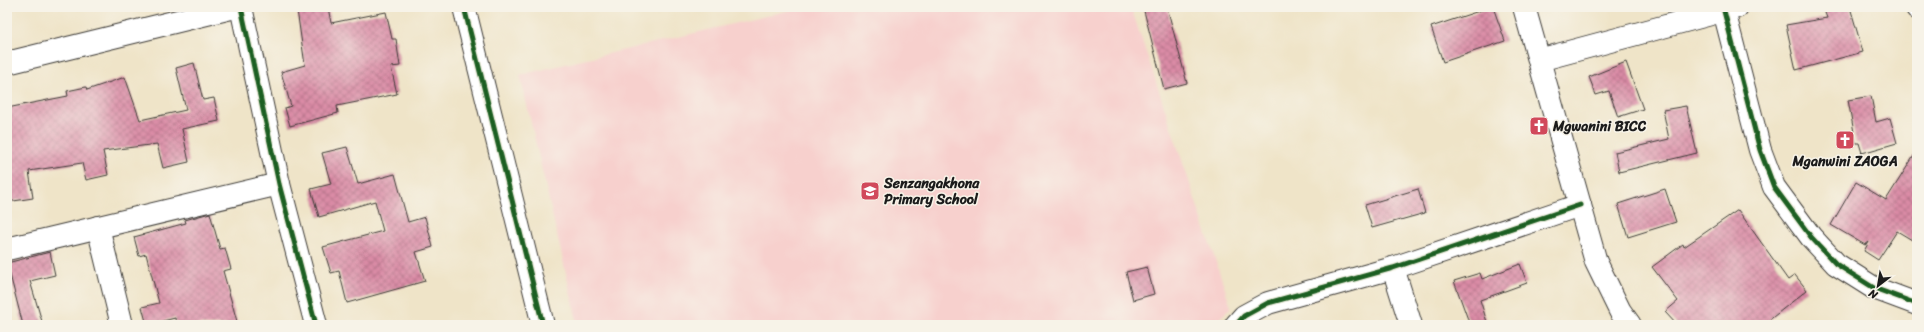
<svg xmlns="http://www.w3.org/2000/svg" width="1924" height="332" viewBox="0 0 1924 332" font-family="Sriracha,sans-serif">
	<style>
		.built { fill: #f7d0cd }
		.building { fill: url(#building-cross-hatch) }
		.lines { fill: none; stroke-linecap: round; stroke-linejoin: round }
		.street-casing { stroke: #3c3a36; stroke-width: 24 }
		.secondary-casing { stroke: #3c3a36; stroke-width: 24 }
		.street { stroke: #fff; stroke-width: 22 }
		.secondary { stroke: #fff; stroke-width: 22 }
		.cycleway-casing { stroke: #f7f3e8; stroke-width: 8 }
		.cycleway { stroke: #1b5e20; stroke-width: 5 }
		.labels { text-anchor: middle; dominant-baseline: central; stroke-width: 3; stroke-linejoin: round; paint-order: stroke }
		.poi-label { font-size: 14px; font-weight: bold; fill: #1c1c1c; stroke: #f7f3e8; text-anchor: start }
	</style>
	<defs>
		<pattern id="building-cross-hatch" width="8" height="8" patternUnits="userSpaceOnUse"><rect width="8" height="8" fill="#da8ba6"/><path d="M0 0l8 8M0 8l8-8" fill="none" stroke="#b07186"/></pattern>
	</defs>
	<rect width="100%" height="100%" fill="#f7f3e8"/>
	<filter id="ink" filterUnits="userSpaceOnUse"><feTurbulence type="fractalNoise" baseFrequency=".025" numOctaves="2"/><feDisplacementMap in="SourceGraphic" scale="8" xChannelSelector="R" yChannelSelector="G"/><feConvolveMatrix kernelMatrix="1 2 1 2 8 2 1 2 1" color-interpolation-filters="sRGB"/></filter>
	<filter id="wash" filterUnits="userSpaceOnUse"><feTurbulence type="fractalNoise" baseFrequency=".012" numOctaves="4" result="noise"/><feDisplacementMap in="SourceGraphic" scale="16" xChannelSelector="R" yChannelSelector="G"/><feGaussianBlur stdDeviation="0.9" result="paint"/><feColorMatrix in="noise" values="0 0 0 0 0 0 0 0 0 0 0 0 0 0 0 0 0 1.4 0 .05"/><feComposite in="paint" operator="in"/></filter>
	<g filter="url(#wash)">
		<rect width="100%" height="100%" fill="#efe4c8"/>
		<path class="built" d="M 803,7 L 1131,7 L 1231,307 L 1213,325 L 578,325 L 520,75 Z"/>
		<g id="blocks">
			<g class="building">
				<path d="M 319,7 L 328,7 L 331,23 L 386,12 L 392,39 L 396,39 L 400,66 L 391,67 L 397,94 L 337,106 L 338,113 L 290,126 L 285,108 L 291,106 L 281,72 L 305,65 L 297,10 Z"/>
				<path d="M 1143,7 L 1167,7 L 1187,83 L 1164,89 Z"/>
				<path d="M 1491,7 L 1493,7 L 1505,41 L 1443,62 L 1431,27 Z"/>
				<path d="M 1834,7 L 1850,7 L 1863,52 L 1796,70 L 1786,25 L 1827,18 L 1824,10 Z"/>
				<path d="M 1626,62 L 1643,109 L 1618,117 L 1609,91 L 1596,95 L 1589,77 Z"/>
				<path d="M 194,63 L 203,100 L 214,98 L 219,121 L 182,129 L 189,162 L 163,168 L 157,144 L 103,151 L 108,175 L 86,180 L 82,163 L 29,171 L 33,198 L 7,202 L 7,108 L 68,96 L 67,91 L 86,87 L 87,90 L 125,77 L 140,120 L 186,110 L 176,68 Z"/>
				<path d="M 1871,96 L 1876,122 L 1890,118 L 1897,143 L 1862,153 L 1859,143 L 1856,143 L 1848,100 Z"/>
				<path d="M 1686,106 L 1697,153 L 1619,172 L 1615,152 L 1669,139 L 1663,110 Z"/>
				<path d="M 347,147 L 358,184 L 395,174 L 408,222 L 425,217 L 433,247 L 416,252 L 425,281 L 347,303 L 339,271 L 331,273 L 323,247 L 383,231 L 375,201 L 319,217 L 311,189 L 331,184 L 322,153 Z"/>
				<path d="M 1917,151 L 1917,243 L 1897,231 L 1878,260 L 1864,251 L 1869,242 L 1865,245 L 1831,225 L 1856,182 L 1886,200 Z"/>
				<path d="M 1418,189 L 1425,213 L 1372,228 L 1365,205 Z"/>
				<path d="M 1665,189 L 1676,222 L 1628,237 L 1618,204 Z"/>
				<path d="M 1738,210 L 1788,280 L 1795,275 L 1807,290 L 1763,325 L 1677,325 L 1665,312 L 1678,301 L 1652,267 L 1683,244 L 1684,247 Z"/>
				<path d="M 210,213 L 220,249 L 225,248 L 231,269 L 223,271 L 238,325 L 176,325 L 175,318 L 147,325 L 142,307 L 159,303 L 146,254 L 139,256 L 134,237 L 186,223 L 185,220 Z"/>
				<path d="M 50,252 L 55,275 L 30,281 L 43,325 L 23,325 L 7,263 Z"/>
				<path d="M 1520,264 L 1527,283 L 1480,300 L 1488,325 L 1470,325 L 1454,281 L 1480,273 L 1482,279 Z"/>
				<path d="M 1147,267 L 1154,294 L 1133,300 L 1126,272 Z"/>
			</g>
		</g>
	</g>
	<g filter="url(#ink)">
		<use href="#blocks" fill-opacity="0" stroke="#3c3a36" stroke-width="1"/>
		<g class="lines">
			<g class="street-casing">
				<g id="street">
					<path d="M 241,7 L 279,184 L 316,325"/>
					<path d="M 1524,7 L 1596,262 L 1620,311 L 1630,325"/>
					<path d="M 1917,7 L 1917,8"/>
					<path d="M 1724,11 L 1760,150 L 1774,187 L 1811,237 L 1836,264 L 1874,288 L 1917,304"/>
					<path d="M 1539,60 L 1737,7"/>
					<path d="M 7,63 L 235,7"/>
					<path d="M 98,227 L 122,325"/>
					<path d="M 7,249 L 279,184"/>
					<path d="M 1393,268 L 1411,325"/>
					<path d="M 1236,325 L 1244,316 L 1268,303 L 1393,268 L 1580,205"/>
				</g>
			</g>
			<g class="secondary-casing">
				<path id="secondary" d="M 464,7 L 543,325"/>
			</g>
			<use href="#street" class="street"/>
			<use href="#secondary" class="secondary"/>
			<g class="cycleway-casing">
				<g id="cycleway">
					<path d="M 241,7 L 279,184 L 316,325"/>
					<path d="M 464,7 L 543,325"/>
					<path d="M 1724,11 L 1760,150 L 1774,187 L 1811,237 L 1836,264 L 1874,288 L 1917,304"/>
					<path d="M 1236,325 L 1244,316 L 1268,303 L 1393,268 L 1580,205"/>
				</g>
			</g>
			<use href="#cycleway" class="cycleway"/>
		</g>
	</g>
	<defs>
		<g id="church-square" transform="scale(1)"><rect x="-9" y="-9" width="18" height="18" rx="4" fill="#d1495b" stroke="#f7f3e8"/><path d="M-1.2-6h2.4v3.5h3.3v2.4h-3.3V6h-2.4V-.1h-3.3v-2.4h3.3Z" fill="#fff"/></g>
		<g id="school-square" transform="scale(1)"><rect x="-9" y="-9" width="18" height="18" rx="4" fill="#d1495b" stroke="#f7f3e8"/><path d="M0-5L7-2L0 1L-7-2ZM-4 1L0 2.5L4 1V4Q0 6-4 4Z" fill="#fff"/></g>
	</defs>
	<g fill-rule="evenodd">
		<use href="#church-square" x="1539" y="126"/>
		<use href="#church-square" x="1845" y="140"/>
		<use href="#school-square" x="870" y="191"/>
	</g>
	<g class="labels">
		<g class="poi-label">
			<text x="1553" y="126">Mgwanini BICC</text>
			<text x="1845" y="161" text-anchor="middle">Mganwini ZAOGA</text>
			<text x="884" y="183">Senzangakhona<tspan x="884" dy="16">Primary School</tspan></text>
		</g>
	</g>
	<rect width="1924" height="332" fill="none" stroke="#f7f3e8" stroke-width="24"/>
	<g transform="translate(1878 286) rotate(211)" stroke="#f7f3e8" stroke-width="3" paint-order="stroke">
	<path d="M0-3L7 15L0 10L-7 15Z" fill="#1c1c1c"/>
	<text y="-6" font-size="11" font-weight="bold" text-anchor="middle" fill="#1c1c1c">N</text>
	</g>
</svg>
